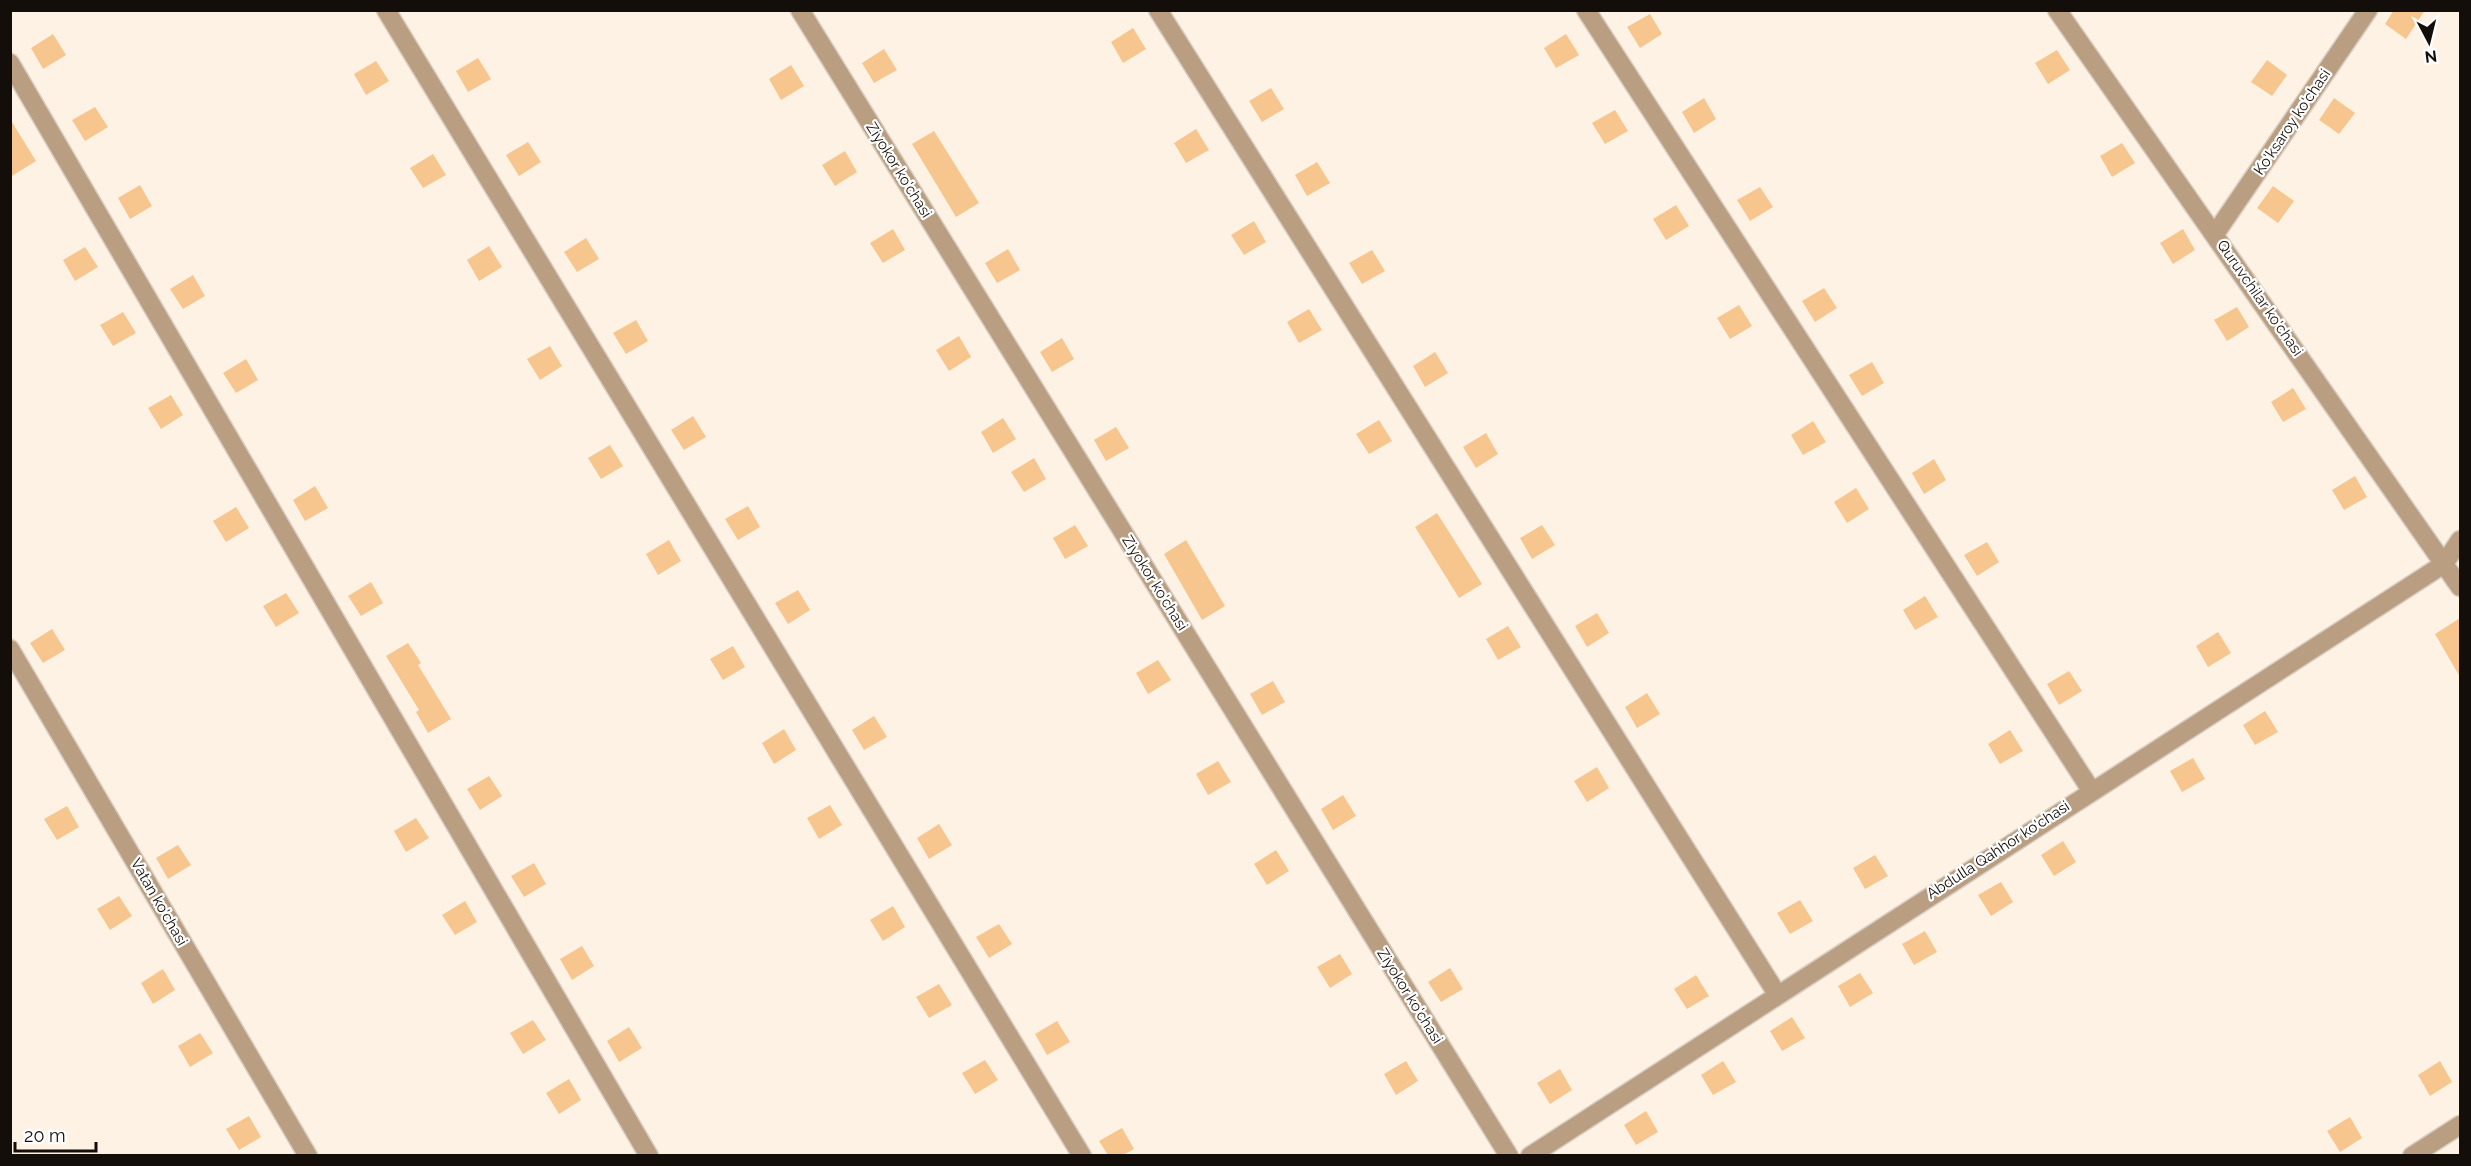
<svg xmlns="http://www.w3.org/2000/svg" width="2471" height="1166" viewBox="0 0 2471 1166" font-family="Raleway,sans-serif">
	<style>
		.building { fill: #f7c68e }
		.lines { fill: none; stroke-linecap: round; stroke-linejoin: round }
		.minor-casing { stroke: #d8cec2; stroke-width: 21 }
		.minor { stroke: #b99e81; stroke-width: 18 }
		.labels { text-anchor: middle; dominant-baseline: central; stroke-width: 4.5; stroke-linejoin: round; paint-order: stroke }
		.street-label { font-size: 15px; fill: #130e09; stroke: #fff }
	</style>
	<rect width="100%" height="100%" fill="#fef2e5"/>
	<g class="building">
		<path d="M 2394,10 L 2425,10 L 2406,39 L 2385,24 Z"/>
		<path d="M 1650,14 L 1662,34 L 1640,48 L 1627,27 Z"/>
		<path d="M 1133,28 L 1146,49 L 1123,63 L 1111,42 Z"/>
		<path d="M 53,34 L 66,55 L 43,69 L 31,48 Z"/>
		<path d="M 1566,34 L 1579,55 L 1556,68 L 1544,48 Z"/>
		<path d="M 884,49 L 897,70 L 874,83 L 862,63 Z"/>
		<path d="M 2057,50 L 2070,70 L 2048,84 L 2035,63 Z"/>
		<path d="M 478,58 L 491,79 L 468,92 L 456,71 Z"/>
		<path d="M 2267,60 L 2287,75 L 2272,96 L 2251,82 Z"/>
		<path d="M 376,61 L 389,81 L 366,95 L 354,74 Z"/>
		<path d="M 791,65 L 804,86 L 781,100 L 769,79 Z"/>
		<path d="M 1271,88 L 1284,109 L 1262,122 L 1249,101 Z"/>
		<path d="M 1704,98 L 1716,119 L 1694,133 L 1682,112 Z"/>
		<path d="M 2334,98 L 2355,113 L 2339,134 L 2319,120 Z"/>
		<path d="M 95,107 L 108,127 L 85,141 L 72,120 Z"/>
		<path d="M 1615,110 L 1628,131 L 1605,144 L 1592,123 Z"/>
		<path d="M 10,119 L 36,161 L 10,177 Z"/>
		<path d="M 1196,129 L 1209,150 L 1186,163 L 1174,143 Z"/>
		<path d="M 934,131 L 979,203 L 956,217 L 912,144 Z"/>
		<path d="M 528,142 L 541,162 L 519,176 L 506,155 Z"/>
		<path d="M 2122,143 L 2135,163 L 2112,177 L 2100,156 Z"/>
		<path d="M 845,151 L 857,172 L 835,186 L 822,165 Z"/>
		<path d="M 433,154 L 446,175 L 423,188 L 410,168 Z"/>
		<path d="M 1317,162 L 1330,183 L 1307,196 L 1295,175 Z"/>
		<path d="M 140,185 L 152,206 L 130,219 L 118,198 Z"/>
		<path d="M 2273,186 L 2294,201 L 2278,223 L 2257,208 Z"/>
		<path d="M 1760,187 L 1773,207 L 1750,221 L 1737,200 Z"/>
		<path d="M 1676,205 L 1689,226 L 1666,240 L 1653,219 Z"/>
		<path d="M 1254,221 L 1266,242 L 1244,255 L 1231,235 Z"/>
		<path d="M 893,229 L 905,250 L 883,263 L 870,243 Z"/>
		<path d="M 2183,229 L 2195,250 L 2173,264 L 2160,243 Z"/>
		<path d="M 586,238 L 599,259 L 577,272 L 564,252 Z"/>
		<path d="M 489,246 L 502,267 L 479,281 L 467,260 Z"/>
		<path d="M 85,247 L 98,267 L 75,281 L 63,260 Z"/>
		<path d="M 1008,249 L 1020,270 L 997,283 L 985,263 Z"/>
		<path d="M 1372,250 L 1385,271 L 1362,284 L 1349,263 Z"/>
		<path d="M 193,275 L 205,296 L 183,309 L 170,289 Z"/>
		<path d="M 1824,288 L 1837,308 L 1815,322 L 1802,301 Z"/>
		<path d="M 1739,305 L 1752,326 L 1730,339 L 1717,318 Z"/>
		<path d="M 2237,307 L 2249,327 L 2227,341 L 2214,320 Z"/>
		<path d="M 1309,309 L 1322,330 L 1299,343 L 1287,322 Z"/>
		<path d="M 123,312 L 136,333 L 113,346 L 100,325 Z"/>
		<path d="M 636,320 L 648,341 L 626,354 L 613,333 Z"/>
		<path d="M 959,336 L 971,357 L 949,371 L 936,350 Z"/>
		<path d="M 1062,338 L 1074,359 L 1052,372 L 1040,352 Z"/>
		<path d="M 550,346 L 562,366 L 540,380 L 527,359 Z"/>
		<path d="M 1435,352 L 1448,373 L 1425,387 L 1413,366 Z"/>
		<path d="M 246,359 L 258,380 L 236,393 L 223,373 Z"/>
		<path d="M 1872,362 L 1884,383 L 1862,396 L 1849,375 Z"/>
		<path d="M 2293,388 L 2306,409 L 2283,422 L 2271,402 Z"/>
		<path d="M 171,395 L 183,415 L 161,429 L 148,408 Z"/>
		<path d="M 693,416 L 706,437 L 684,450 L 671,430 Z"/>
		<path d="M 1003,418 L 1016,439 L 993,453 L 981,432 Z"/>
		<path d="M 1379,420 L 1392,441 L 1369,454 L 1356,434 Z"/>
		<path d="M 1813,421 L 1826,442 L 1803,455 L 1791,435 Z"/>
		<path d="M 1116,427 L 1129,448 L 1106,461 L 1094,440 Z"/>
		<path d="M 1486,433 L 1498,454 L 1476,468 L 1463,447 Z"/>
		<path d="M 610,445 L 623,466 L 601,479 L 588,458 Z"/>
		<path d="M 1034,458 L 1046,479 L 1024,492 L 1011,472 Z"/>
		<path d="M 1934,459 L 1946,480 L 1924,494 L 1912,473 Z"/>
		<path d="M 2355,476 L 2367,497 L 2344,510 L 2332,490 Z"/>
		<path d="M 315,486 L 328,508 L 305,521 L 293,500 Z"/>
		<path d="M 1856,488 L 1869,509 L 1847,523 L 1834,502 Z"/>
		<path d="M 748,506 L 760,527 L 738,540 L 725,519 Z"/>
		<path d="M 236,507 L 249,528 L 226,542 L 213,521 Z"/>
		<path d="M 1437,513 L 1482,584 L 1459,598 L 1415,527 Z"/>
		<path d="M 1075,525 L 1088,546 L 1065,559 L 1053,538 Z"/>
		<path d="M 1542,525 L 1555,545 L 1532,559 L 1520,538 Z"/>
		<path d="M 669,540 L 681,561 L 658,575 L 646,554 Z"/>
		<path d="M 1186,540 L 1225,606 L 1202,620 L 1164,554 Z"/>
		<path d="M 1987,542 L 1999,562 L 1977,576 L 1964,555 Z"/>
		<path d="M 371,582 L 383,603 L 361,616 L 348,596 Z"/>
		<path d="M 798,590 L 810,610 L 788,624 L 775,603 Z"/>
		<path d="M 286,593 L 299,613 L 276,627 L 263,606 Z"/>
		<path d="M 1925,596 L 1938,617 L 1915,630 L 1903,610 Z"/>
		<path d="M 1597,613 L 1609,633 L 1587,647 L 1575,626 Z"/>
		<path d="M 2460,618 L 2460,677 L 2435,634 Z"/>
		<path d="M 1508,626 L 1521,647 L 1498,660 L 1486,639 Z"/>
		<path d="M 52,629 L 65,650 L 43,663 L 30,643 Z"/>
		<path d="M 2218,632 L 2231,653 L 2208,667 L 2196,646 Z"/>
		<path d="M 408,643 L 421,663 L 418,665 L 451,719 L 428,733 L 416,712 L 419,710 L 386,656 Z"/>
		<path d="M 733,646 L 745,667 L 723,680 L 710,659 Z"/>
		<path d="M 1158,660 L 1171,680 L 1148,694 L 1136,673 Z"/>
		<path d="M 2069,671 L 2082,691 L 2059,705 L 2047,684 Z"/>
		<path d="M 1273,681 L 1285,702 L 1262,715 L 1250,694 Z"/>
		<path d="M 1647,693 L 1660,714 L 1637,728 L 1625,707 Z"/>
		<path d="M 2265,711 L 2278,732 L 2255,745 L 2243,725 Z"/>
		<path d="M 874,716 L 887,737 L 864,750 L 852,730 Z"/>
		<path d="M 784,729 L 796,750 L 774,764 L 762,743 Z"/>
		<path d="M 2010,730 L 2023,751 L 2000,764 L 1988,744 Z"/>
		<path d="M 2193,758 L 2205,779 L 2182,792 L 2170,771 Z"/>
		<path d="M 1218,761 L 1231,782 L 1208,795 L 1196,774 Z"/>
		<path d="M 1597,767 L 1609,788 L 1587,802 L 1574,781 Z"/>
		<path d="M 489,776 L 502,796 L 480,810 L 467,789 Z"/>
		<path d="M 1343,795 L 1356,816 L 1333,830 L 1321,809 Z"/>
		<path d="M 830,805 L 842,825 L 819,839 L 807,818 Z"/>
		<path d="M 67,806 L 79,827 L 57,840 L 44,819 Z"/>
		<path d="M 416,818 L 429,838 L 406,852 L 394,831 Z"/>
		<path d="M 939,824 L 952,845 L 929,859 L 917,838 Z"/>
		<path d="M 2063,841 L 2076,862 L 2054,876 L 2041,855 Z"/>
		<path d="M 178,845 L 191,865 L 168,879 L 156,858 Z"/>
		<path d="M 1276,850 L 1289,871 L 1267,885 L 1254,864 Z"/>
		<path d="M 1875,855 L 1888,876 L 1865,889 L 1853,868 Z"/>
		<path d="M 534,863 L 546,884 L 524,897 L 511,876 Z"/>
		<path d="M 2001,882 L 2013,902 L 1991,916 L 1978,895 Z"/>
		<path d="M 119,896 L 132,916 L 110,930 L 97,909 Z"/>
		<path d="M 1800,900 L 1813,921 L 1790,934 L 1777,913 Z"/>
		<path d="M 465,901 L 477,922 L 455,935 L 442,915 Z"/>
		<path d="M 893,906 L 905,927 L 883,941 L 870,920 Z"/>
		<path d="M 999,924 L 1012,944 L 989,958 L 976,937 Z"/>
		<path d="M 1925,931 L 1937,952 L 1914,965 L 1902,944 Z"/>
		<path d="M 582,946 L 594,966 L 572,980 L 560,959 Z"/>
		<path d="M 1340,954 L 1352,974 L 1330,988 L 1317,967 Z"/>
		<path d="M 1450,968 L 1463,989 L 1441,1002 L 1428,982 Z"/>
		<path d="M 163,969 L 175,990 L 153,1004 L 141,983 Z"/>
		<path d="M 1860,973 L 1873,993 L 1850,1007 L 1838,986 Z"/>
		<path d="M 1696,975 L 1709,996 L 1687,1009 L 1674,989 Z"/>
		<path d="M 939,984 L 952,1005 L 929,1018 L 916,997 Z"/>
		<path d="M 1792,1017 L 1805,1038 L 1782,1051 L 1770,1031 Z"/>
		<path d="M 533,1020 L 546,1040 L 523,1054 L 510,1033 Z"/>
		<path d="M 1057,1021 L 1070,1042 L 1047,1055 L 1035,1034 Z"/>
		<path d="M 629,1027 L 642,1048 L 619,1062 L 607,1041 Z"/>
		<path d="M 200,1033 L 213,1053 L 190,1067 L 178,1046 Z"/>
		<path d="M 985,1060 L 998,1080 L 975,1094 L 962,1073 Z"/>
		<path d="M 1406,1061 L 1418,1081 L 1396,1095 L 1384,1074 Z"/>
		<path d="M 1723,1061 L 1736,1082 L 1713,1095 L 1701,1075 Z"/>
		<path d="M 2440,1061 L 2452,1082 L 2430,1096 L 2418,1075 Z"/>
		<path d="M 1560,1069 L 1572,1090 L 1550,1104 L 1537,1083 Z"/>
		<path d="M 569,1079 L 581,1100 L 559,1114 L 546,1093 Z"/>
		<path d="M 1646,1111 L 1658,1132 L 1636,1145 L 1624,1125 Z"/>
		<path d="M 249,1116 L 261,1137 L 239,1150 L 226,1129 Z"/>
		<path d="M 2350,1117 L 2362,1138 L 2340,1152 L 2327,1131 Z"/>
		<path d="M 1122,1128 L 1134,1149 L 1123,1155 L 1108,1155 L 1099,1141 Z"/>
	</g>
	<g class="lines">
		<g class="minor-casing">
			<g id="minor">
				<path d="M 386,10 L 1082,1156"/>
				<path d="M 800,10 L 1509,1156"/>
				<path d="M 1158,10 L 1777,994"/>
				<path d="M 1586,10 L 2091,790"/>
				<path d="M 2057,10 L 2460,587"/>
				<path d="M 10,63 L 649,1156"/>
				<path d="M 2215,234 L 2368,10"/>
				<path d="M 10,649 L 308,1156"/>
				<path d="M 1530,1156 L 2444,564 L 2460,540"/>
				<path d="M 2412,1156 L 2460,1125"/>
			</g>
		</g>
		<use href="#minor" class="minor"/>
	</g>
	<g class="labels">
		<g class="street-label">
			<text transform="translate(2292 122) rotate(-56)">Ko'ksaroy ko'chasi</text>
			<text transform="translate(899 170) rotate(58)">Ziyokor ko'chasi</text>
			<text transform="translate(2260 298) rotate(55)">Quruvchilar ko'chasi</text>
			<text transform="translate(1155 583) rotate(58)">Ziyokor ko'chasi</text>
			<text transform="translate(1998 850) rotate(-33)">Abdulla Qahhor ko'chasi</text>
			<text transform="translate(159 902) rotate(60)">Vatan ko'chasi</text>
			<text transform="translate(1410 996) rotate(58)">Ziyokor ko'chasi</text>
		</g>
	</g>
	<rect width="2471" height="1166" fill="none" stroke="#130e09" stroke-width="24"/>
	<g transform="translate(2429 42) rotate(173)" stroke="#ffffff" stroke-width="4.5" paint-order="stroke">
	<path d="M0-4.5L10 22L0 15L-10 22Z" fill="#130e09"/>
	<text y="-9" font-size="16" font-weight="bold" text-anchor="middle" fill="#130e09">N</text>
	</g>
	<path d="M15 1142v9h81v-9" fill="none" stroke="#130e09" stroke-width="3"/>
	<text x="24" y="1142" font-size="18" fill="#130e09" stroke="#ffffff" stroke-width="4.5" paint-order="stroke">20 m</text>
</svg>
